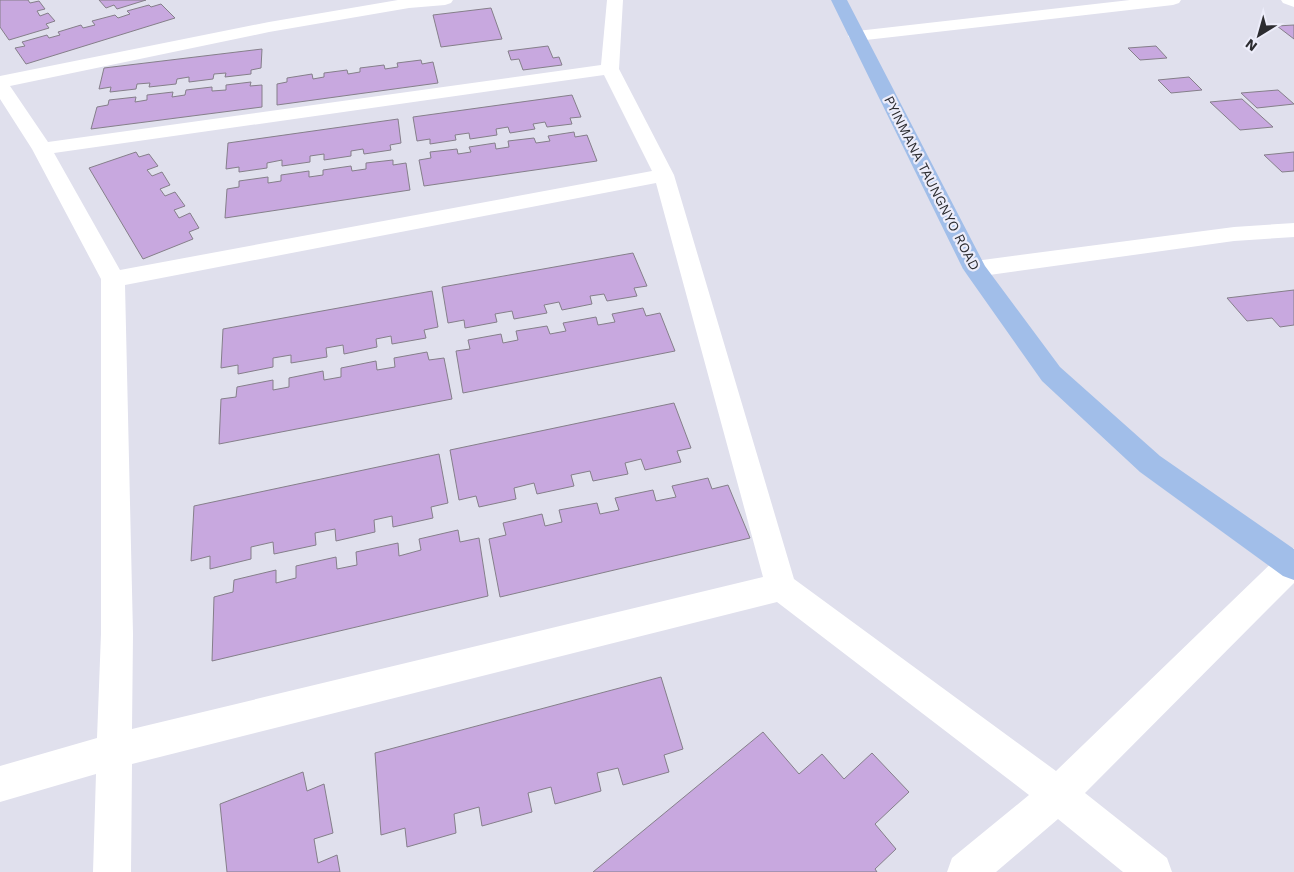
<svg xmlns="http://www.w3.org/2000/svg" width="1294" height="872" viewBox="0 0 1294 872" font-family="'Work Sans',sans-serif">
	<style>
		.building { fill: #c8a8df; stroke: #857f8a }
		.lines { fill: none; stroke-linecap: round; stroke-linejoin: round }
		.minor { fill: #fff; fill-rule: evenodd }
		.major { fill: #a1bee9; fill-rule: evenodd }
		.labels { text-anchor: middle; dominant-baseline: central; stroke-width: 4.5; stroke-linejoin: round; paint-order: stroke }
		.street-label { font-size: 14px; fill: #2c2c30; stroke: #ededfa }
	</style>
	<rect width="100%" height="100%" fill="#e0e0ed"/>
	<g class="building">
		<path d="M 0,0 L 28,0 L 30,3 L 39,1 L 45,9 L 37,11 L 40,16 L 48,13 L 55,21 L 46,24 L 49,28 L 9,40 L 0,27 Z"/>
		<path d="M 99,0 L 146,0 L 117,9 L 114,5 L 106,8 Z"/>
		<path d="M 161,4 L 175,18 L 26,64 L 15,48 L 25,46 L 22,42 L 47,35 L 49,38 L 60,35 L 58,32 L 81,25 L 83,28 L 95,25 L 92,21 L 115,15 L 118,18 L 130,14 L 127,11 L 149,5 L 151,7 Z"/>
		<path d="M 491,8 L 502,39 L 441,47 L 433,15 Z"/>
		<path d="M 1294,25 L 1294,39 L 1277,26 Z"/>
		<path d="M 548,46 L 553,58 L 559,57 L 562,65 L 523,70 L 519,59 L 511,60 L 508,51 Z"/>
		<path d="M 1156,46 L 1167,58 L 1140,60 L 1128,48 Z"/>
		<path d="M 262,49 L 261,68 L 251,70 L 251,74 L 225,77 L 226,73 L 214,74 L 213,79 L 189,82 L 189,77 L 177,79 L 176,84 L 149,87 L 150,83 L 137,84 L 136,89 L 110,92 L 111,87 L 99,89 L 104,68 Z"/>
		<path d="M 421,60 L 422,64 L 433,62 L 438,83 L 277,105 L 277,84 L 287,82 L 287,78 L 312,74 L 313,79 L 324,77 L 324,73 L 347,70 L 348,74 L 360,72 L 360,68 L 384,65 L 385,69 L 398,67 L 397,63 Z"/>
		<path d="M 1189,77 L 1202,90 L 1171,93 L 1158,80 Z"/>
		<path d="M 251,82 L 250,86 L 262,85 L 262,107 L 91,129 L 97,107 L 108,105 L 109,100 L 136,97 L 135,102 L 147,100 L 147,95 L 173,92 L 172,97 L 185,95 L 186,90 L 212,87 L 212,91 L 226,90 L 226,85 Z"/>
		<path d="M 1278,90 L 1294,104 L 1257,108 L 1241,93 Z"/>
		<path d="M 572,95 L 581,117 L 570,118 L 572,124 L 547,127 L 545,122 L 533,124 L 535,129 L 510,133 L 508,127 L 496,129 L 497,135 L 470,139 L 469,133 L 455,135 L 456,140 L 430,144 L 430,139 L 417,141 L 413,117 Z"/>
		<path d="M 1242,99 L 1273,127 L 1240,130 L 1210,102 Z"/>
		<path d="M 398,119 L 401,143 L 390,145 L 391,150 L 364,154 L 363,149 L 351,151 L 351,156 L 324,160 L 324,154 L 310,156 L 310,162 L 282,166 L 282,160 L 267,163 L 267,168 L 239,172 L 239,167 L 226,169 L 228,143 Z"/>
		<path d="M 574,132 L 575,137 L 587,135 L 597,161 L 424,186 L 419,160 L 431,158 L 430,152 L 457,149 L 458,154 L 471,152 L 469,147 L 495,143 L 496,149 L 509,147 L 508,141 L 534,138 L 536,143 L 550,141 L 548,136 Z"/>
		<path d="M 136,152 L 139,157 L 149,154 L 158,166 L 147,170 L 152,176 L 162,172 L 170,185 L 160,189 L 165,196 L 175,192 L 185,206 L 174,210 L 179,218 L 190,213 L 199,228 L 189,232 L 193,239 L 143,259 L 89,168 Z"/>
		<path d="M 1294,152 L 1294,171 L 1282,172 L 1264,155 Z"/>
		<path d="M 393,160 L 393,165 L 406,163 L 410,190 L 225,218 L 227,189 L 239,187 L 239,181 L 268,177 L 268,183 L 281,181 L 281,175 L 309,171 L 309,177 L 323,175 L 323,170 L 351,166 L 352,171 L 366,169 L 366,163 Z"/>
		<path d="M 633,253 L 647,286 L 634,288 L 637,296 L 607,301 L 604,294 L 590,296 L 592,304 L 562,310 L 559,302 L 544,305 L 547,313 L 514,319 L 512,311 L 495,314 L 497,322 L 465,328 L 464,320 L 448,323 L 442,287 Z"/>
		<path d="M 1294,290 L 1294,325 L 1280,327 L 1272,318 L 1247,321 L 1227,298 Z"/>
		<path d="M 432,291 L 438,327 L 424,330 L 426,338 L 392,344 L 391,336 L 376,339 L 377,347 L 344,354 L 343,345 L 326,348 L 327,357 L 291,363 L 291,355 L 273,358 L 273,367 L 238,374 L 238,365 L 221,368 L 223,329 Z"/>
		<path d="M 643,308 L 646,316 L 660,313 L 675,351 L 463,393 L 456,351 L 470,349 L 468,340 L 501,334 L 503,343 L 518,340 L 516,331 L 547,326 L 550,334 L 566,331 L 563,323 L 596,317 L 598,325 L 615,322 L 612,314 Z"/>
		<path d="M 427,352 L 429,360 L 444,358 L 452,399 L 219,444 L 221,399 L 236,397 L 237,387 L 273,380 L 273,390 L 289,387 L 289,378 L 323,371 L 324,380 L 341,377 L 341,368 L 376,361 L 377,370 L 395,367 L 394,358 Z"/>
		<path d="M 674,403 L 691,448 L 677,451 L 681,462 L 645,470 L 641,459 L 625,463 L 628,474 L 593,481 L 590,471 L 571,475 L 574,486 L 537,494 L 534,483 L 514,488 L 516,499 L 479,507 L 476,496 L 459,500 L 450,450 Z"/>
		<path d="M 439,454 L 448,503 L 431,507 L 433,518 L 393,527 L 392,516 L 374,520 L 375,532 L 336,541 L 335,529 L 315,533 L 316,545 L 274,554 L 273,542 L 251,547 L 251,559 L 210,569 L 210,556 L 191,561 L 194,506 Z"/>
		<path d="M 708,478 L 712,489 L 728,485 L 750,538 L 500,597 L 489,539 L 506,535 L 503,523 L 542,514 L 545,526 L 562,522 L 559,510 L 597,503 L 600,514 L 619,510 L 615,498 L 653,490 L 656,501 L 676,497 L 672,486 Z"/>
		<path d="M 458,530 L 460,542 L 479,538 L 488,596 L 212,661 L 214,597 L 233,592 L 234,580 L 276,570 L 276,583 L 296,578 L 296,566 L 336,557 L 337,569 L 357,565 L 356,552 L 398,543 L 399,556 L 421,550 L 419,539 Z"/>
		<path d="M 661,677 L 683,749 L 664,755 L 669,772 L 623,785 L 618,768 L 597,773 L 601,791 L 555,804 L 551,787 L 528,793 L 532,812 L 482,826 L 479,807 L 454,814 L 456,833 L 407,847 L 405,828 L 381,835 L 375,753 Z"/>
		<path d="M 763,732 L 799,774 L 822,754 L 844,779 L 872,753 L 909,792 L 875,824 L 896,849 L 875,869 L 877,872 L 593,872 Z"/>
		<path d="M 303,772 L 307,791 L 324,784 L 333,833 L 314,839 L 318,863 L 337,855 L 340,872 L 227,872 L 220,804 Z"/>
	</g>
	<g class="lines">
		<g class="minor">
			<path d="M 398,0 L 453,0 L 451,3 L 445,5 L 409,8 L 269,32 L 10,86 L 48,142 L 601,65 L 607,0 L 623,0 L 619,69 L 674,175 L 794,579 L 1056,771 L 1283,552 L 1294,548 L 1294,583 L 1085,793 L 1167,858 L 1172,872 L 1123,872 L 1058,819 L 996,872 L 947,872 L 952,858 L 1029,795 L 777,602 L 132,764 L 131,872 L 93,872 L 96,774 L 0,802 L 0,766 L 97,738 L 101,634 L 101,279 L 32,149 L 0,99 L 0,76 L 269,22 ZM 604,75 L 652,171 L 120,270 L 54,153 ZM 656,183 L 763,577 L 132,729 L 133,634 L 125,285 Z"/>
			<path d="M 1130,0 L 1181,0 L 1179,3 L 1173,5 L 857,41 L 851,40 L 848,36 L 851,32 L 857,31 Z"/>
			<path d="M 1281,0 L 1294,0 L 1294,7 L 1283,3 Z"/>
			<path d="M 1294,223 L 1294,237 L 1234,241 L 975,277 L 967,274 L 963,269 L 967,264 L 975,261 L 1234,227 Z"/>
		</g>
		<path class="major" d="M 831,0 L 847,0 L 985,266 L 1060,367 L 1160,456 L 1294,549 L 1294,580 L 1283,576 L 1140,472 L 1042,381 L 963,269 Z"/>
	</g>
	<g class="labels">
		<g class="street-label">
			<text transform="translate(932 183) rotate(63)">PYINMANA TAUNGNYO ROAD</text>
		</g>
	</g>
	<g transform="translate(1259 35) rotate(217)" stroke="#ededfa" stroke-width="4" paint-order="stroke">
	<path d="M0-4L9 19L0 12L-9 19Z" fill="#2c2c30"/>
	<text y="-8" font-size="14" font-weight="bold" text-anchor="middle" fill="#2c2c30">N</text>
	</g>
</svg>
